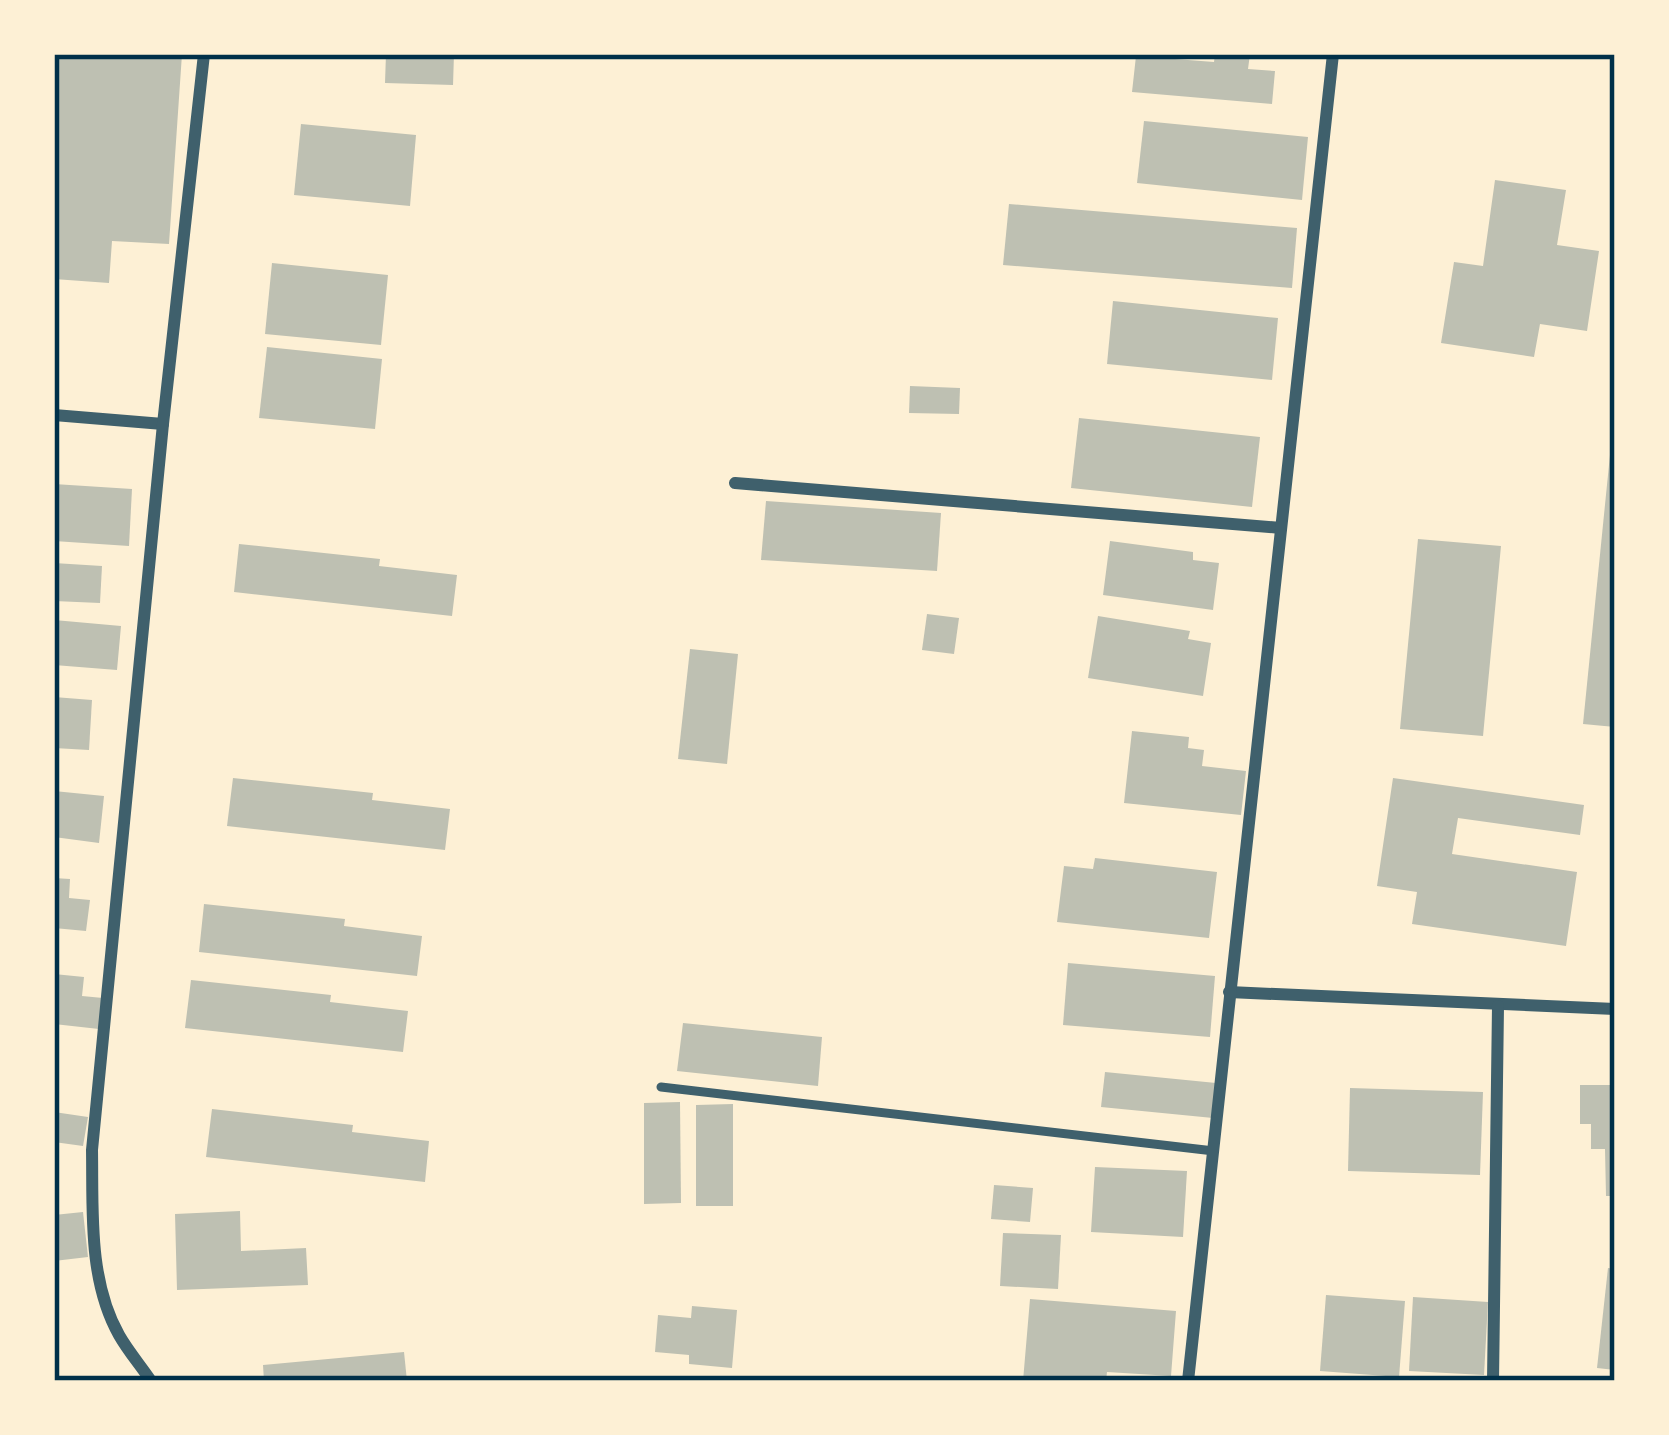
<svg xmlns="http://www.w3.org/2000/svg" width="1669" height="1435" viewBox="0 0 1669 1435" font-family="'Roboto Serif',serif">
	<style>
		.building { fill: #bec0b2 }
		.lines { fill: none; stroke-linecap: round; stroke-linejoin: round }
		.service { stroke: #3f606c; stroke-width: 9 }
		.minor { stroke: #3f606c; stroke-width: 12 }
		.neatline { fill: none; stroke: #003049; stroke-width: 4.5 }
	</style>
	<rect width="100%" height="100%" fill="#fdf0d5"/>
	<g class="building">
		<path d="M 54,54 L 182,54 L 169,244 L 112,241 L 109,283 L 54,279 Z"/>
		<path d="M 386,54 L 454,54 L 453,85 L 385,83 Z"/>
		<path d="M 1215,54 L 1250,54 L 1248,69 L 1275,71 L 1272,104 L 1132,92 L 1136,56 L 1214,62 Z"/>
		<path d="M 1144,121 L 1308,137 L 1302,200 L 1137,183 Z"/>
		<path d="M 301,124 L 416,135 L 410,206 L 294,195 Z"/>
		<path d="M 1495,180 L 1566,190 L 1557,245 L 1599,251 L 1587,331 L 1540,324 L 1534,357 L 1441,343 L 1454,262 L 1483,266 Z"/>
		<path d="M 1009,204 L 1297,228 L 1292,288 L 1003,265 Z"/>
		<path d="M 272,263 L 388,275 L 381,345 L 265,334 Z"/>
		<path d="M 1113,301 L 1278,318 L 1272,380 L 1107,364 Z"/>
		<path d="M 267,347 L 382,359 L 375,429 L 259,418 Z"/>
		<path d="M 910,386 L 960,388 L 959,414 L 909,413 Z"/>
		<path d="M 1079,418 L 1260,437 L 1252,507 L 1071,488 Z"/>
		<path d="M 1612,435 L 1615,435 L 1615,727 L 1583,724 Z"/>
		<path d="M 54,484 L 132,489 L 129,546 L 54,541 Z"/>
		<path d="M 766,501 L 941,513 L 937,571 L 761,560 Z"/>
		<path d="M 1418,539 L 1501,546 L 1483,736 L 1400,729 Z"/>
		<path d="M 1110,541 L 1193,552 L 1193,560 L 1219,563 L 1213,610 L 1103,595 Z"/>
		<path d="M 239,544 L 380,559 L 379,566 L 457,575 L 452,616 L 234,592 Z"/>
		<path d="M 54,563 L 102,566 L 100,603 L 54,601 Z"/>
		<path d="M 927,614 L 959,618 L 954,654 L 922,650 Z"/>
		<path d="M 1098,616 L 1190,631 L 1188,639 L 1211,643 L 1203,696 L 1088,678 Z"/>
		<path d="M 54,620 L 121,626 L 117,670 L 54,665 Z"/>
		<path d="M 690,649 L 738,654 L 727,764 L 678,759 Z"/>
		<path d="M 54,697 L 92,700 L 89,750 L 54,748 Z"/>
		<path d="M 1132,731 L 1189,737 L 1188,748 L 1204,750 L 1202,766 L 1246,771 L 1241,815 L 1124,803 Z"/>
		<path d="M 233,778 L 373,793 L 372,800 L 450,809 L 445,850 L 227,826 Z"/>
		<path d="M 1393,778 L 1584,805 L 1580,835 L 1458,818 L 1452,854 L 1577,872 L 1566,946 L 1412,924 L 1417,892 L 1377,886 Z"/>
		<path d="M 54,791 L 104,796 L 99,843 L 54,837 Z"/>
		<path d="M 1095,858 L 1217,872 L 1209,938 L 1057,922 L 1064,866 L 1093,869 Z"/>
		<path d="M 54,878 L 70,879 L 69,898 L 90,900 L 86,931 L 54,928 Z"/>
		<path d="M 204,904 L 345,919 L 344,926 L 422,936 L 417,976 L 199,952 Z"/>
		<path d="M 1068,963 L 1215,976 L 1210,1037 L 1063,1025 Z"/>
		<path d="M 54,974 L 84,977 L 82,996 L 103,998 L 99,1029 L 54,1024 Z"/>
		<path d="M 191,980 L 331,995 L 330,1002 L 408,1011 L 403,1052 L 185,1028 Z"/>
		<path d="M 683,1023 L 822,1037 L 818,1086 L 677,1071 Z"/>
		<path d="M 1105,1072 L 1216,1083 L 1213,1118 L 1101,1107 Z"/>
		<path d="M 1580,1085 L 1615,1085 L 1615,1196 L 1606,1196 L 1605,1149 L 1591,1149 L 1591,1124 L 1580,1124 Z"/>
		<path d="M 1350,1088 L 1483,1092 L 1480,1175 L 1348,1171 Z"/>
		<path d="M 680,1102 L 681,1203 L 644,1204 L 644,1103 Z"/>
		<path d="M 733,1104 L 733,1206 L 696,1206 L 696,1105 Z"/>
		<path d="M 212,1109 L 353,1125 L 352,1132 L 429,1141 L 425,1182 L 206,1157 Z"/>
		<path d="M 54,1112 L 88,1117 L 83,1146 L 54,1142 Z"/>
		<path d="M 1095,1167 L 1187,1171 L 1183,1237 L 1091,1232 Z"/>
		<path d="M 994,1185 L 1033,1188 L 1030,1222 L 991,1219 Z"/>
		<path d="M 240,1211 L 241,1251 L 306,1248 L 308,1285 L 177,1290 L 175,1214 Z"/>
		<path d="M 83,1212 L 88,1257 L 54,1261 L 54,1215 Z"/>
		<path d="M 1003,1233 L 1061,1235 L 1058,1289 L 1000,1286 Z"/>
		<path d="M 1608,1268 L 1615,1269 L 1615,1370 L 1597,1368 Z"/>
		<path d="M 1326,1295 L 1405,1301 L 1399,1377 L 1320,1371 Z"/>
		<path d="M 1413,1297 L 1488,1302 L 1484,1375 L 1409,1371 Z"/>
		<path d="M 1030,1299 L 1176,1311 L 1171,1376 L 1107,1372 L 1106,1381 L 1023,1381 Z"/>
		<path d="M 692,1306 L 737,1310 L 732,1368 L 689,1364 L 689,1355 L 655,1352 L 658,1315 L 691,1318 Z"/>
		<path d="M 404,1352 L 407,1381 L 264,1381 L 263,1365 Z"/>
	</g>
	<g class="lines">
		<path class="service" d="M 661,1087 L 1214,1151"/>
		<g class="minor">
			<path d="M 54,415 L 163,424"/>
			<path d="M 735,483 L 1281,528"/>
			<path d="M 1229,992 L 1615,1009"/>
			<path d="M 151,1381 C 141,1366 128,1351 119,1335 C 88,1280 93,1210 92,1150 L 163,424 L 204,54"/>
			<path d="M 1188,1381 L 1333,54"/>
			<path d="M 1493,1381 L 1498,1006"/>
		</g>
	</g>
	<rect width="1669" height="1435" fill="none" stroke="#fdf0d5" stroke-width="114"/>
	<rect x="57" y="57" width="1555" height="1321" class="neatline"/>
</svg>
